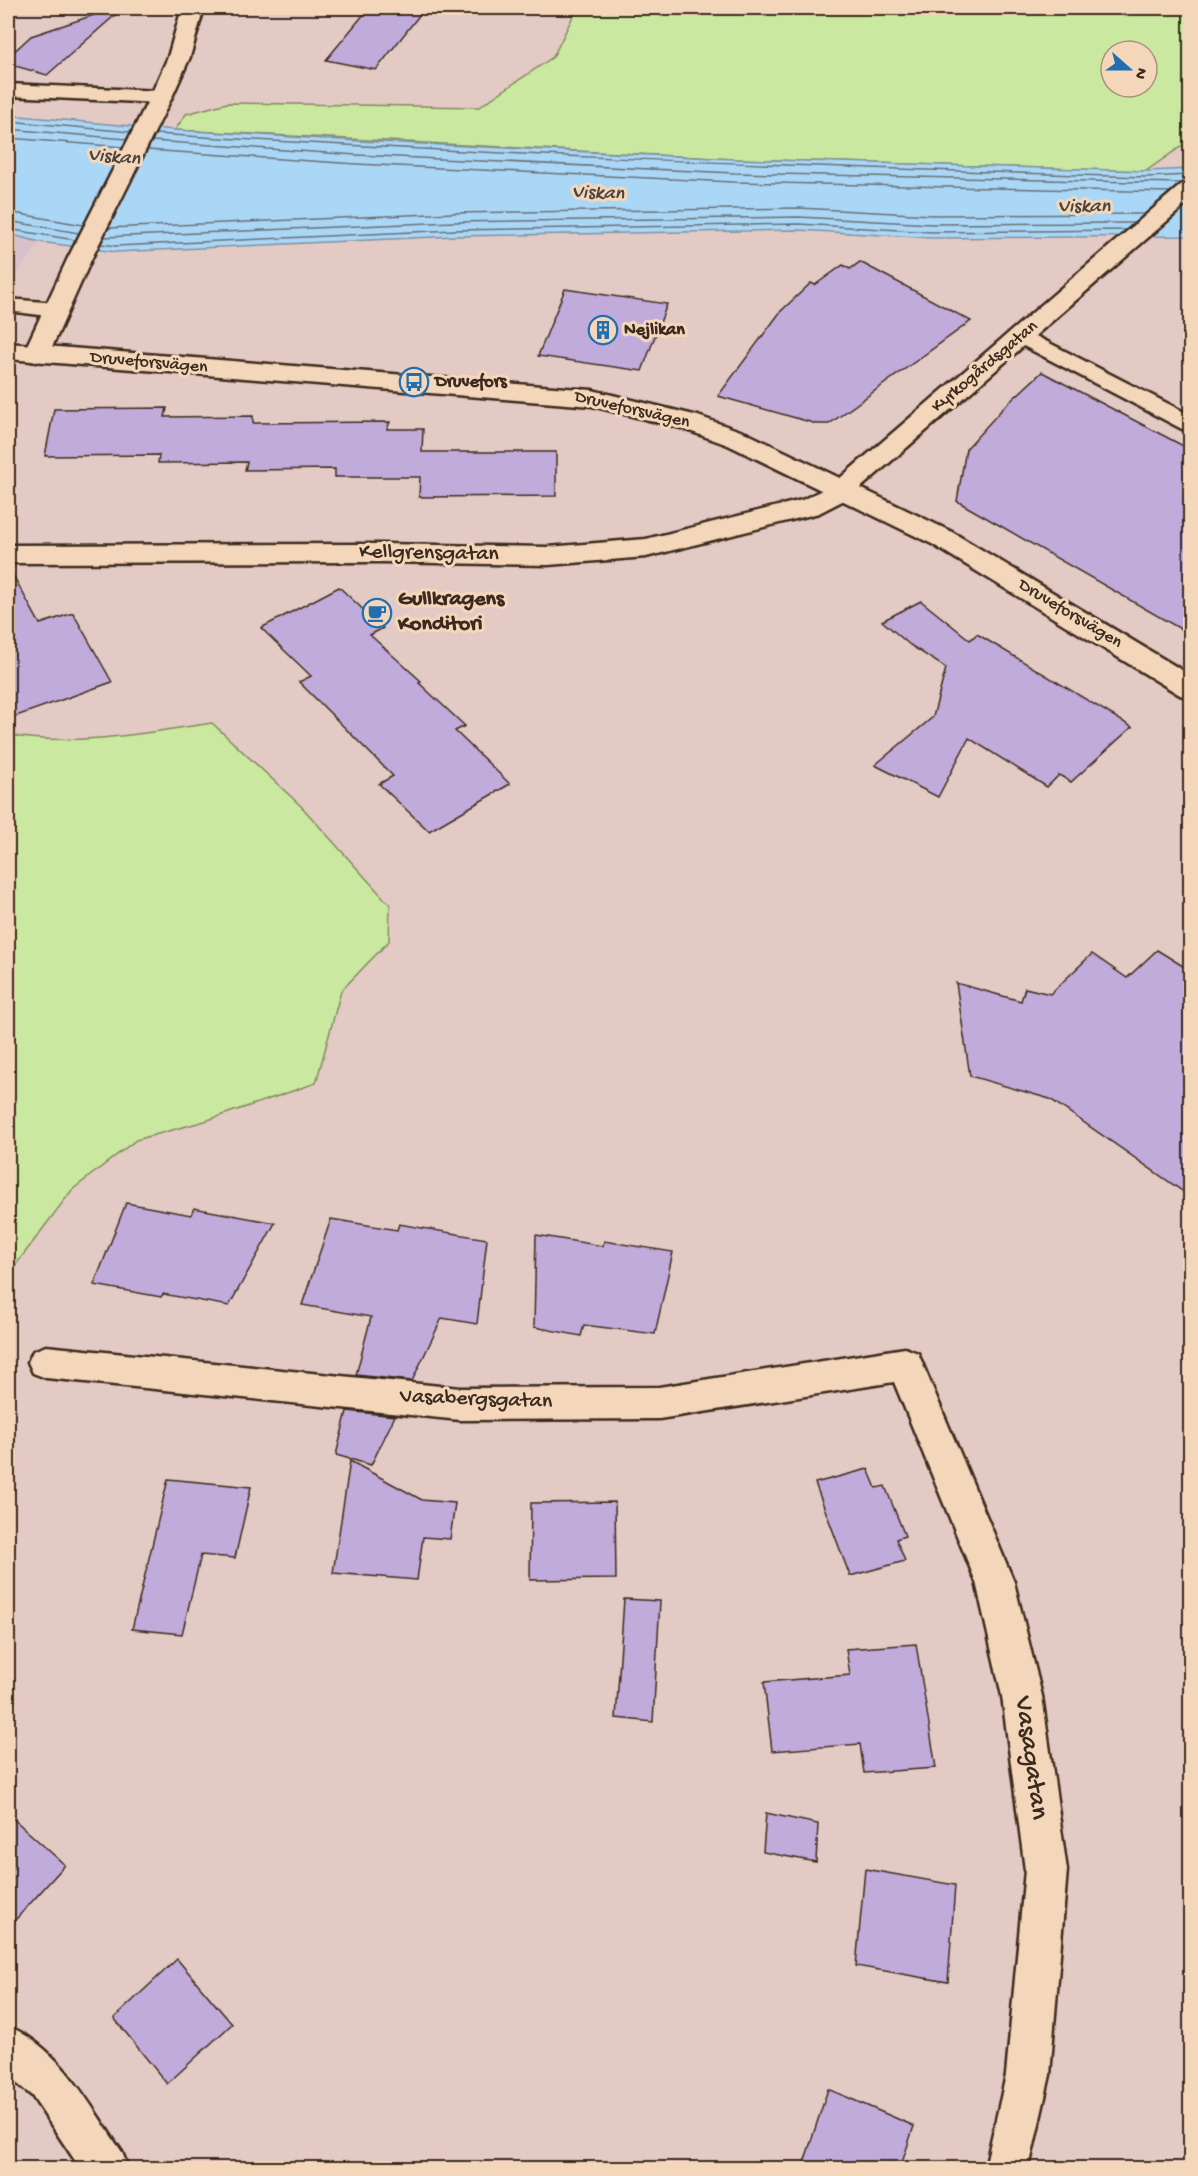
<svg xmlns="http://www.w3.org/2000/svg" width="1198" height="2176" viewBox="0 0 1198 2176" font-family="'Gochi Hand',sans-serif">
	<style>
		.built { fill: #d9c1cb }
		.green { fill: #cae8a0; stroke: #82895f; stroke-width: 1.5; fill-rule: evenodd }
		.water { fill: #abd7f7; stroke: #7e92a0; stroke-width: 1.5 }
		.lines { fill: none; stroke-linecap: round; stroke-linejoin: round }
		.shore { stroke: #686f75; stroke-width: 1.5 }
		.building { fill: #c0abdb; stroke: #3b2a1e; stroke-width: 1.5 }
		.lane-casing { stroke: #3b2a1e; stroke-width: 5 }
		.street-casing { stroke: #3b2a1e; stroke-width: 5 }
		.secondary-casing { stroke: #3b2a1e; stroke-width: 5 }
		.lane { fill: #f4d7ba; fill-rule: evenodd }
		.street { fill: #f4d7ba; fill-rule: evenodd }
		.secondary { fill: #f4d7ba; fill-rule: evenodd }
		.labels { text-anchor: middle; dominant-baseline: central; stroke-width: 6; stroke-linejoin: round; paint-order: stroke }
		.far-poi-label { font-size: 18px; font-weight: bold; fill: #3b2a1e; stroke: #f4d7ba; text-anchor: start }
		.far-street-label { font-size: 18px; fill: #3b2a1e; stroke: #f4d7ba }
		.far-water-label { font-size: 20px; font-style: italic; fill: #4c443f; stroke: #f4d7ba }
		.street-label { font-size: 22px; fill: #3b2a1e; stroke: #f4d7ba }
		.poi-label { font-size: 22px; font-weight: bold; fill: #3b2a1e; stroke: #f4d7ba; text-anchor: start }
		.near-street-label { font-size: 27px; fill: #3b2a1e; stroke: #f4d7ba }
	</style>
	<rect width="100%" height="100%" fill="#e4cac4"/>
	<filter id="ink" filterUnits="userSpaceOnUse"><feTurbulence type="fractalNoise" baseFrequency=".0167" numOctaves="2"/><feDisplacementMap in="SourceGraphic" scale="12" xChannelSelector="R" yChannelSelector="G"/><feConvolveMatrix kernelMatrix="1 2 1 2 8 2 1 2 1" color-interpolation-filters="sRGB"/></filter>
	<g filter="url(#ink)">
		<path class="built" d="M 8,234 L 40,242 L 8,288 Z"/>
		<g class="green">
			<path d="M 577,8 L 1190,8 L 1190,140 L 1146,171 L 734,159 L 175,130 L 186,114 L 227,103 L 479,107 L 553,57 ZM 1111,51 L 1147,51 L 1147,87 L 1111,87 Z"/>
			<path d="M 212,723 L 301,806 L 390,905 L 389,941 L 341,991 L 316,1083 L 205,1121 L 136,1140 L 72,1190 L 8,1275 L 8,735 C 75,747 144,733 212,723 Z"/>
		</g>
		<path class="water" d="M 8,115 L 175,130 L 358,141 L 734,159 L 1146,171 L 1190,169 L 1190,236 L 932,238 L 799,230 L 455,236 L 116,252 L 40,242 L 8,234 Z"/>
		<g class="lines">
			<g class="shore">
				<path d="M 8,121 L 131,132"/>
				<path d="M 8,129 L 127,139"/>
				<path d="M 155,134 C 485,155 815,167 1146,177 L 1190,175"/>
				<path d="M 8,138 L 123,147"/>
				<path d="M 152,141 L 357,155 L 734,173 L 1181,183"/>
				<path d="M 147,150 L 356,164 L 733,182 L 1170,192"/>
				<path d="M 8,212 L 83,225"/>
				<path d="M 8,221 L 79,233"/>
				<path d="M 108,228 L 454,213 L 799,208 L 932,215 L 1145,214"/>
				<path d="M 8,229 L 75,240"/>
				<path d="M 104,237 L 454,222 L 799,217 L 932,224 L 1134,223"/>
				<path d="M 101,244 L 116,246 L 455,230 L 799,224 L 932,232 L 1126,230"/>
			</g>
		</g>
		<g class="building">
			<path d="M 115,8 L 123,8 L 47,75 L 8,64 L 8,57 L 31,36 Z"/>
			<path d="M 369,8 L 425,8 L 376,70 L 326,60 Z"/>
			<path d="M 860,262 L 971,321 L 829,424 L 817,424 L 718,396 L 781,311 L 811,283 L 815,285 L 843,265 L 850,269 Z"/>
			<path d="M 565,289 L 667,304 L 642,371 L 538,356 Z"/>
			<path d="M 1042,372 L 1191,450 L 1191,635 L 957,501 L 966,449 L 1004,407 Z"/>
			<path d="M 167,408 L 165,417 L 253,416 L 253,423 L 390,422 L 387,429 L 423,429 L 422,452 L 556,452 L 556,496 L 419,497 L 420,477 L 335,477 L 335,469 L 245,470 L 247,462 L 158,463 L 159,455 L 45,456 L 54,409 Z"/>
			<path d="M 8,566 L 40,624 L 73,613 L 112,682 L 8,719 Z"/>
			<path d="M 339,587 L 383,628 L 370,635 L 421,681 L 419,683 L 465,726 L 455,731 L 510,784 L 429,831 L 379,784 L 393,776 L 299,682 L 311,676 L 261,628 Z"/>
			<path d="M 921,601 L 970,640 L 977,634 L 1132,727 L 1071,782 L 1059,775 L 1047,787 L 969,738 L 938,797 L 875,765 L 933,717 L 946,668 L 910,645 L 882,621 Z"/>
			<path d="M 1157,950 L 1191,971 L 1191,1197 L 1050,1099 L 970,1076 L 956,983 L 1021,1001 L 1025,988 L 1050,994 L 1092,954 L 1127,978 Z"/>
			<path d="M 126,1203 L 191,1215 L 194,1208 L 275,1223 L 229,1306 L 163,1294 L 161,1297 L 94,1285 Z"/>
			<path d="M 331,1219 L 397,1230 L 399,1224 L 487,1239 L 477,1324 L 442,1318 L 412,1381 L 356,1375 L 371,1317 L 302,1305 Z"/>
			<path d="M 536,1235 L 603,1246 L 604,1241 L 673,1252 L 655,1334 L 584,1325 L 581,1336 L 534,1327 Z"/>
			<path d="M 347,1411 L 395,1416 L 371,1465 L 336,1455 Z"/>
			<path d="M 350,1461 L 422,1500 L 455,1503 L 450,1539 L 423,1537 L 417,1580 L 333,1573 Z"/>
			<path d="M 868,1469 L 876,1488 L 885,1486 L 905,1536 L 896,1539 L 905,1561 L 850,1576 L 815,1483 Z"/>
			<path d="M 168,1479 L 251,1487 L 235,1558 L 201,1555 L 182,1634 L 132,1629 Z"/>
			<path d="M 615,1502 L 616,1579 L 530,1580 L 531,1503 Z"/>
			<path d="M 624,1599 L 660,1601 L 653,1722 L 616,1718 Z"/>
			<path d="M 916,1644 L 936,1768 L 864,1773 L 860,1744 L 772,1751 L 764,1682 L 850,1675 L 846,1649 Z"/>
			<path d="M 766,1813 L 818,1824 L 816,1862 L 763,1852 Z"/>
			<path d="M 8,1814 L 65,1865 L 8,1928 Z"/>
			<path d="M 865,1869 L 955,1885 L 948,1982 L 856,1966 Z"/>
			<path d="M 177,1959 L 232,2024 L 167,2084 L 114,2018 Z"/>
			<path d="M 828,2089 L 914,2126 L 900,2169 L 802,2169 Z"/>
		</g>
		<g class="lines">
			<g class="lane-casing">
				<g id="lane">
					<path d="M 8,84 L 161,91 L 168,93 L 171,97 L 168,101 L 161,103 L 8,96 Z"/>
					<path d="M 8,299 L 56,303 L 64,305 L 67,310 L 64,315 L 56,317 L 8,311 Z"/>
					<path d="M 1022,329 L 1190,415 L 1190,431 L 1182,429 L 1014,341 L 1011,336 L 1014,331 Z"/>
				</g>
			</g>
			<g class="street-casing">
				<g id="street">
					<path d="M 182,8 L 204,8 L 190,57 L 172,97 L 91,260 L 49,354 L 45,360 L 36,362 L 27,360 L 23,354 L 67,260 L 150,97 L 168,57 Z"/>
					<path d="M 1190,182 L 1190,201 L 850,497 L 819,513 L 646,557 L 548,565 L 383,562 L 8,563 L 8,545 L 383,544 L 548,547 L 646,539 L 802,500 L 832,485 L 1182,184 Z"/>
					<path d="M 46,1346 L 460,1388 L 659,1387 L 905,1348 L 918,1353 L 1014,1582 L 1042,1696 L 1067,1870 L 1050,2075 L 1029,2168 L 985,2168 L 1006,2075 L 1025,1870 L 1002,1696 L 976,1582 L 894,1382 L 659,1419 L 460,1420 L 46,1378 L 33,1373 L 28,1362 L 33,1351 Z"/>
					<path d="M 8,2026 C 62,2049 90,2106 122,2152 L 128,2168 L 80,2168 L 32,2096 L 8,2076 Z"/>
				</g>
			</g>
			<g class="secondary-casing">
				<path id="secondary" d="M 8,343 L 592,390 L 698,416 L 746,433 L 952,532 L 1190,675 L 1190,698 L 1180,695 L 932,544 L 728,445 L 681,428 L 592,406 L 8,359 Z"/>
			</g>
			<use href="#lane" class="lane"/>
			<use href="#street" class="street"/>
			<use href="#secondary" class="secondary"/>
		</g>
	</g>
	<defs>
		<g id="building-ring" transform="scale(1.5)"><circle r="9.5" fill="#f4d7ba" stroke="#1f6fb2" stroke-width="1.5"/><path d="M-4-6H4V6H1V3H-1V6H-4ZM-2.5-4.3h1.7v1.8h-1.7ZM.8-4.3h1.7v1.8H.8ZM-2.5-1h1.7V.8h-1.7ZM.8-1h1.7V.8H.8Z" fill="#1f6fb2"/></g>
		<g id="bus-ring" transform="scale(1.5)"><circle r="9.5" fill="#f4d7ba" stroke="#1f6fb2" stroke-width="1.5"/><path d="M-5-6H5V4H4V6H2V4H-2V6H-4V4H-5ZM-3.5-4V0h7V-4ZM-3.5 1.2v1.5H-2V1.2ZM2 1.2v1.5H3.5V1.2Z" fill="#1f6fb2"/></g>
		<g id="cafe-ring" transform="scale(1.5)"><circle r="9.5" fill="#f4d7ba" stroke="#1f6fb2" stroke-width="1.5"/><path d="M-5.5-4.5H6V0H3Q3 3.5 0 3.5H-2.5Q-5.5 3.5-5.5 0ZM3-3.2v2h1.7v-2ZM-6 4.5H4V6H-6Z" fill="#1f6fb2"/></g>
	</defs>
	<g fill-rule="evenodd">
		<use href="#building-ring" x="603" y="330"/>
		<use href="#bus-ring" x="414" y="382"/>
		<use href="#cafe-ring" x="377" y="613"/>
	</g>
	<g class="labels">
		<g class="far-poi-label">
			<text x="624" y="330">Nejlikan</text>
			<text x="435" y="382">Druvefors</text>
		</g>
		<g class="far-street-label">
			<text transform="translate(149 363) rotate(5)">Druveforsvägen</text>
			<text transform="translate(985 367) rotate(-40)">Kyrkogårdsgatan</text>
			<text transform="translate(632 410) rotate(13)">Druveforsvägen</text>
			<text transform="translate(1070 614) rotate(31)">Druveforsvägen</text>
		</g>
		<g class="far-water-label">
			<text transform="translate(114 158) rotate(5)">Viskan</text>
			<text transform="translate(598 194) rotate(2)">Viskan</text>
			<text x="1084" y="207">Viskan</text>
		</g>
		<g class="street-label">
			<text transform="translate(429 554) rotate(1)">Kellgrensgatan</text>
			<text transform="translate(476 1400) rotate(2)">Vasabergsgatan</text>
		</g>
		<g class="poi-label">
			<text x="398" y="600">Gullkragens<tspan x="398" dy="25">Konditori</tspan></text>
		</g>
		<g class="near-street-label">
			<text transform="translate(1030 1758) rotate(82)">Vasagatan</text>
		</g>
	</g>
	<rect width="1198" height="2176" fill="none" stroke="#f4d7ba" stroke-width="30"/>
	<rect x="15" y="15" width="1168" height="2146" fill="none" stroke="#3b2a1e" stroke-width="2" filter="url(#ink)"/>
	<g transform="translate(1129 69) rotate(111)"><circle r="28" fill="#f4d7ba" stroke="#aa927c" stroke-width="1.5"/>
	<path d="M0-4.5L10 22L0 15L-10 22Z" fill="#1f6fb2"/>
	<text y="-9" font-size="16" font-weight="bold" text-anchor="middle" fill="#3b2a1e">N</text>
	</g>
</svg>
